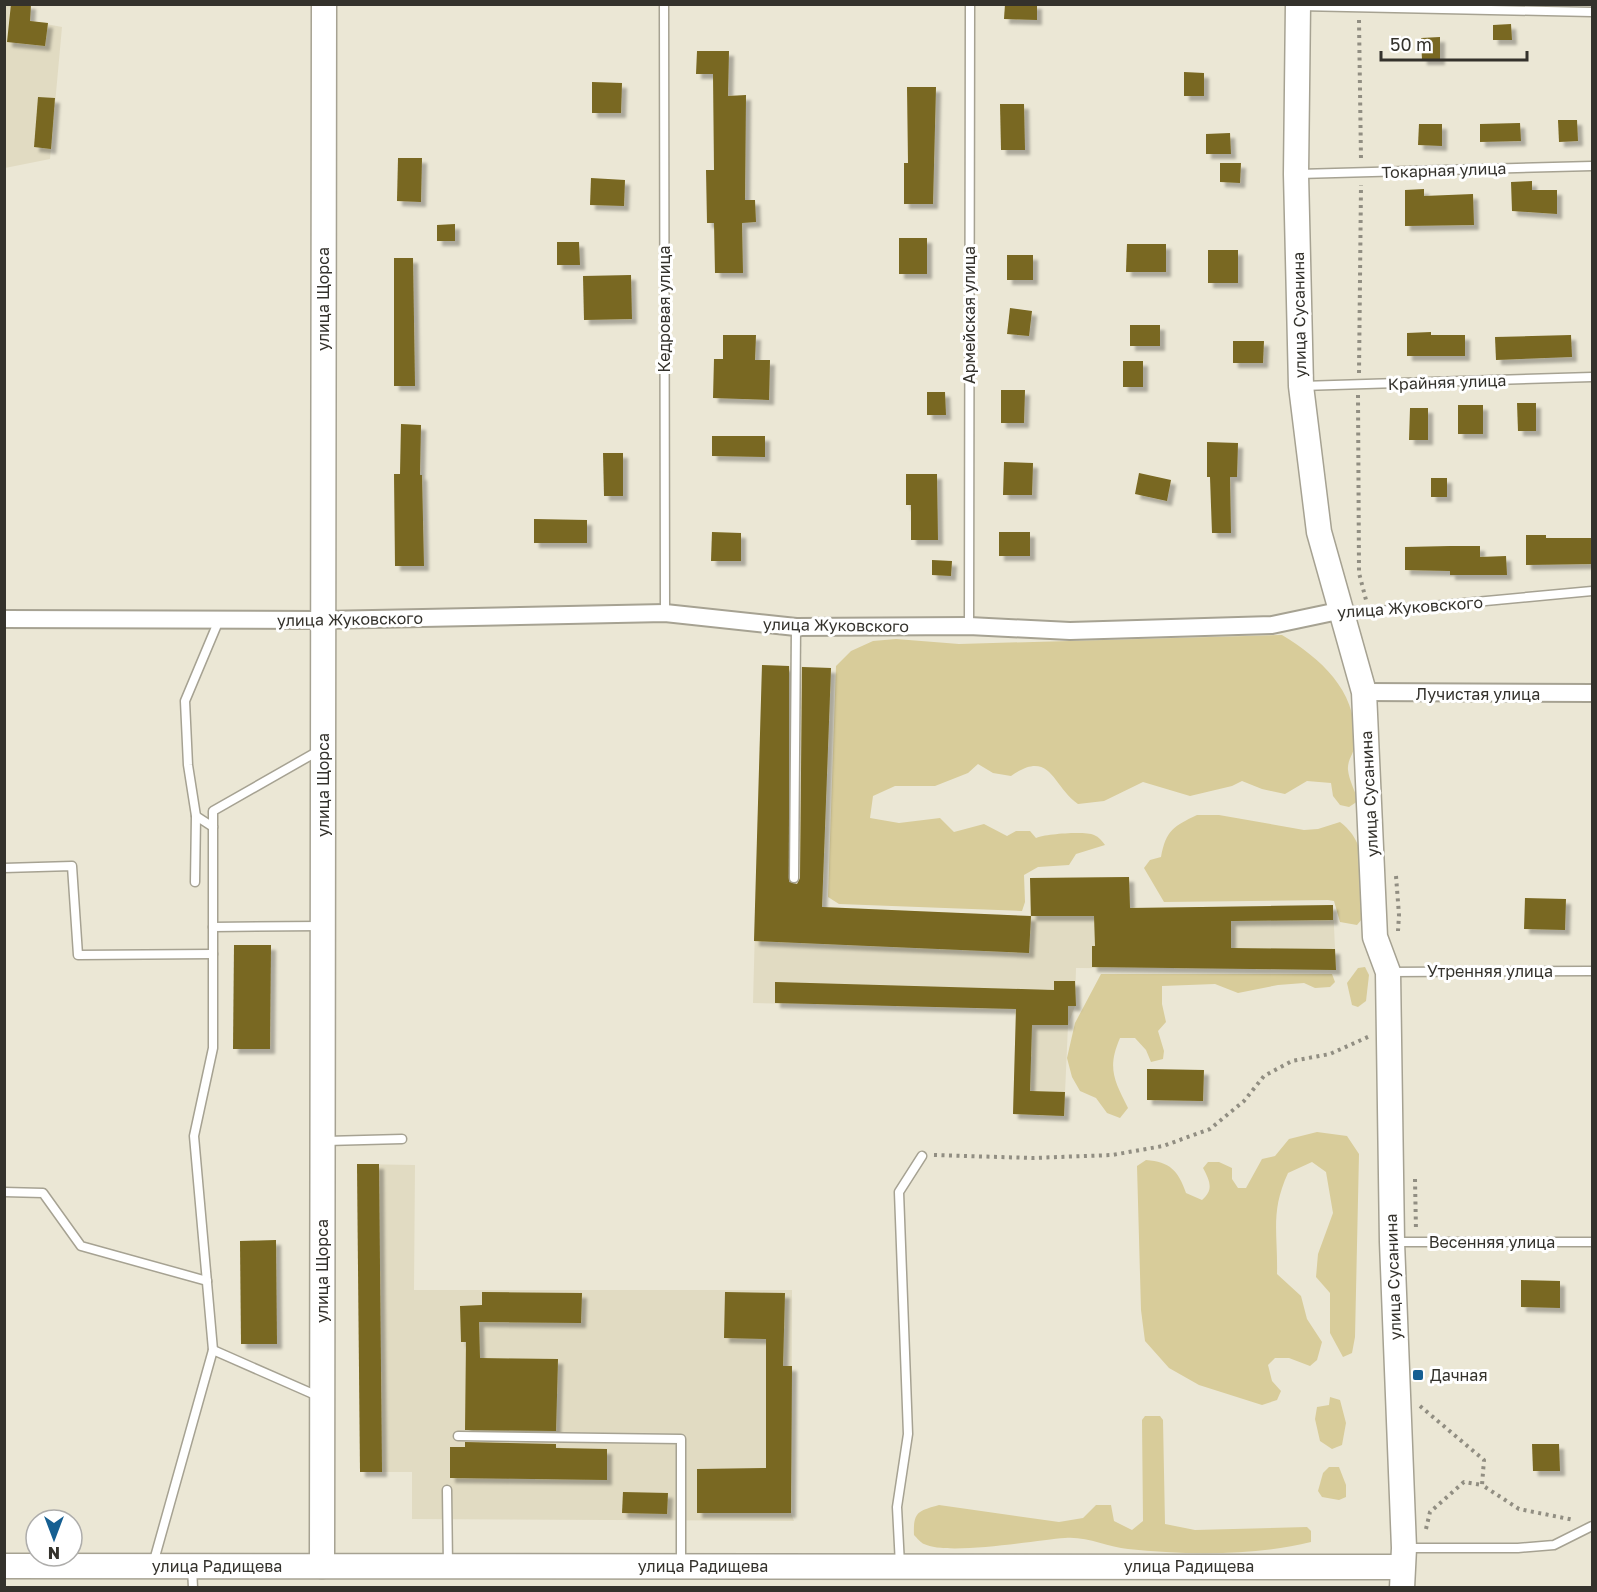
<svg xmlns="http://www.w3.org/2000/svg" width="1597" height="1592" viewBox="0 0 1597 1592" font-family="'Golos Text',sans-serif">
	<style>
		.built { fill: #e1dbc2 }
		.green { fill: #d8cc9a }
		.building { fill: #796820; filter: url(#shadow) }
		.lines { fill: none; stroke-linecap: round; stroke-linejoin: round }
		.lane-casing { stroke: #a6a292; stroke-width: 11 }
		.street-casing { stroke: #a6a292; stroke-width: 20 }
		.secondary-casing { stroke: #a6a292; stroke-width: 27 }
		.path { stroke: #918e82; stroke-width: 4; stroke-dasharray: 3 4.5; stroke-linecap: butt }
		.lane { stroke: #fff; stroke-width: 8 }
		.street { stroke: #fff; stroke-width: 16 }
		.secondary { stroke: #fff; stroke-width: 24 }
		.poi-dot { fill: #165f92; stroke: #fff; stroke-width: 2 }
		.labels { text-anchor: middle; dominant-baseline: central; stroke-width: 6; stroke-linejoin: round; paint-order: stroke }
		.street-label { font-size: 16px; fill: #34322c; stroke: #fff }
		.poi-label { font-size: 16px; fill: #34322c; stroke: #fff; text-anchor: start }
	</style>
	<defs>
		<filter id="shadow"><feDropShadow dx="5" dy="5" stdDeviation="1.5" flood-color="#0004"/></filter>
	</defs>
	<rect width="100%" height="100%" fill="#ebe7d5"/>
	<g class="built">
		<path d="M 5,5 L 31,5 L 30,21 L 62,27 L 50,159 L 5,168 Z"/>
		<path d="M 762,665 L 831,668 L 822,907 L 1030,916 L 1030,878 L 1129,877 L 1130,908 L 1333,905 L 1336,970 L 1076,968 L 1075,1006 L 1068,1025 L 1064,1116 L 1013,1114 L 1016,1009 L 753,1003 Z"/>
		<path d="M 357,1164 L 415,1165 L 414,1290 L 792,1290 L 791,1513 L 794,1521 L 412,1519 L 412,1472 L 360,1472 Z"/>
	</g>
	<g class="green">
		<path d="M 1282,635 C 1323,660 1358,692 1355,744 C 1354,754 1347,760 1348,770 C 1349,780 1355,791 1358,801 L 1349,807 L 1340,805 L 1333,796 L 1331,783 L 1307,781 L 1285,794 L 1262,789 L 1242,781 L 1232,786 L 1190,796 L 1143,782 L 1104,801 L 1078,804 C 1052,786 1051,748 1011,776 L 993,773 L 978,764 L 968,773 L 935,786 L 895,786 L 873,796 L 870,818 L 899,823 L 940,818 L 954,832 L 984,824 L 1007,836 L 1016,831 L 1030,831 L 1036,838 C 1045,834 1085,831 1094,835 C 1099,837 1102,841 1105,845 L 1076,854 L 1069,865 L 1038,867 L 1024,875 L 1025,902 L 1022,911 L 839,904 L 828,897 L 836,666 L 851,651 L 873,641 L 896,639 L 959,644 Z"/>
		<path d="M 1197,815 L 1219,815 L 1304,830 L 1318,829 L 1340,822 C 1371,845 1363,884 1362,919 L 1357,925 L 1340,922 L 1334,901 L 1328,900 L 1164,902 L 1144,868 L 1150,860 L 1161,857 C 1166,830 1174,826 1197,815 Z"/>
		<path d="M 1365,967 L 1369,975 L 1366,1001 L 1358,1007 L 1352,1005 L 1347,983 L 1358,968 Z"/>
		<path d="M 1101,974 L 1332,974 L 1335,982 L 1330,987 L 1315,988 L 1304,983 L 1278,985 L 1238,993 L 1215,984 L 1162,986 L 1162,1004 L 1166,1022 L 1158,1031 L 1164,1051 L 1163,1059 L 1151,1062 L 1146,1050 L 1135,1038 L 1120,1038 C 1107,1068 1114,1080 1128,1108 L 1120,1118 L 1107,1113 L 1096,1098 L 1080,1091 L 1072,1077 L 1067,1058 L 1075,1023 Z"/>
		<path d="M 1317,1132 L 1347,1136 L 1359,1154 L 1355,1337 L 1352,1353 L 1343,1357 L 1330,1333 L 1330,1293 L 1316,1277 L 1318,1254 L 1333,1213 L 1326,1172 L 1312,1162 L 1288,1173 C 1270,1212 1278,1233 1277,1274 L 1301,1296 L 1307,1319 L 1322,1342 L 1317,1360 L 1310,1366 L 1289,1358 L 1275,1358 L 1268,1365 L 1272,1381 L 1281,1391 L 1277,1400 L 1262,1405 L 1199,1385 L 1169,1368 L 1145,1341 L 1141,1310 L 1137,1166 L 1146,1160 C 1170,1162 1178,1170 1186,1193 L 1202,1200 C 1214,1190 1210,1181 1203,1168 L 1208,1162 L 1219,1162 L 1232,1168 L 1232,1179 L 1238,1188 L 1246,1188 L 1262,1159 L 1275,1156 L 1289,1139 Z"/>
		<path d="M 1330,1397 L 1340,1400 L 1346,1423 L 1342,1445 L 1332,1449 L 1320,1441 L 1315,1419 L 1317,1407 L 1329,1405 Z"/>
		<path d="M 1145,1416 L 1160,1416 L 1163,1420 L 1165,1524 L 1195,1530 L 1307,1527 L 1311,1531 L 1311,1542 C 1255,1556 1186,1555 1128,1549 C 1108,1547 1086,1536 1065,1538 C 1036,1540 948,1556 924,1544 C 921,1543 917,1538 914,1535 C 913,1512 918,1511 939,1505 L 1059,1522 L 1083,1518 L 1096,1505 L 1111,1505 L 1114,1521 L 1132,1530 L 1143,1521 L 1142,1420 Z"/>
		<path d="M 1329,1467 L 1339,1467 L 1346,1485 L 1346,1497 L 1339,1500 L 1322,1497 L 1318,1491 L 1323,1473 Z"/>
	</g>
	<g class="building">
		<path d="M 11,4 L 31,4 L 30,21 L 48,23 L 45,46 L 7,42 Z"/>
		<path d="M 1005,4 L 1037,4 L 1037,20 L 1004,19 Z"/>
		<path d="M 1511,24 L 1512,40 L 1493,40 L 1493,25 Z"/>
		<path d="M 1440,37 L 1440,60 L 1422,60 L 1421,38 Z"/>
		<path d="M 697,51 L 729,51 L 728,96 L 746,95 L 745,200 L 755,200 L 756,222 L 742,223 L 743,273 L 715,273 L 714,223 L 707,223 L 706,170 L 714,170 L 713,74 L 696,74 Z"/>
		<path d="M 1184,72 L 1204,73 L 1204,96 L 1184,96 Z"/>
		<path d="M 592,82 L 622,83 L 621,113 L 592,113 Z"/>
		<path d="M 907,87 L 936,87 L 933,204 L 904,204 L 904,163 L 908,163 Z"/>
		<path d="M 38,97 L 55,98 L 51,149 L 34,147 Z"/>
		<path d="M 1000,104 L 1024,104 L 1025,150 L 1001,150 Z"/>
		<path d="M 1558,120 L 1577,120 L 1578,141 L 1559,142 Z"/>
		<path d="M 1520,123 L 1521,141 L 1480,142 L 1480,124 Z"/>
		<path d="M 1419,124 L 1442,124 L 1442,146 L 1418,145 Z"/>
		<path d="M 1230,133 L 1231,154 L 1206,154 L 1206,134 Z"/>
		<path d="M 398,158 L 422,158 L 421,202 L 397,201 Z"/>
		<path d="M 1220,163 L 1241,163 L 1240,183 L 1220,182 Z"/>
		<path d="M 591,178 L 625,180 L 624,206 L 590,205 Z"/>
		<path d="M 1532,181 L 1532,190 L 1557,190 L 1557,214 L 1512,211 L 1511,182 Z"/>
		<path d="M 1424,189 L 1424,196 L 1473,194 L 1474,225 L 1405,226 L 1405,190 Z"/>
		<path d="M 455,224 L 455,241 L 437,241 L 437,225 Z"/>
		<rect x="899" y="238" width="28" height="36"/>
		<path d="M 557,242 L 579,242 L 580,265 L 557,265 Z"/>
		<path d="M 1127,244 L 1166,244 L 1166,272 L 1126,272 Z"/>
		<rect x="1208" y="250" width="30" height="33"/>
		<rect x="1007" y="255" width="26" height="25"/>
		<path d="M 394,258 L 413,258 L 415,386 L 394,386 Z"/>
		<path d="M 631,275 L 632,319 L 584,320 L 583,276 Z"/>
		<path d="M 1010,308 L 1032,311 L 1029,336 L 1007,334 Z"/>
		<rect x="1130" y="325" width="30" height="21"/>
		<path d="M 1431,332 L 1431,335 L 1465,335 L 1465,356 L 1407,356 L 1407,333 Z"/>
		<path d="M 723,335 L 756,335 L 755,360 L 770,360 L 769,400 L 713,398 L 714,359 L 723,359 Z"/>
		<path d="M 1571,335 L 1572,357 L 1496,360 L 1495,337 Z"/>
		<path d="M 1233,341 L 1264,341 L 1263,363 L 1233,363 Z"/>
		<rect x="1123" y="361" width="20" height="26"/>
		<path d="M 1001,390 L 1025,390 L 1024,423 L 1001,423 Z"/>
		<path d="M 927,392 L 945,392 L 946,415 L 927,415 Z"/>
		<path d="M 1517,403 L 1536,403 L 1536,431 L 1518,431 Z"/>
		<rect x="1458" y="405" width="25" height="29"/>
		<path d="M 1410,408 L 1428,408 L 1428,440 L 1409,440 Z"/>
		<path d="M 401,424 L 421,425 L 420,475 L 422,475 L 424,566 L 395,566 L 394,474 L 400,474 Z"/>
		<path d="M 712,436 L 765,436 L 765,457 L 712,456 Z"/>
		<path d="M 1207,442 L 1238,443 L 1237,477 L 1230,477 L 1231,533 L 1212,533 L 1210,477 L 1207,477 Z"/>
		<path d="M 603,453 L 623,453 L 623,496 L 604,496 Z"/>
		<path d="M 1004,462 L 1033,463 L 1032,495 L 1003,495 Z"/>
		<path d="M 1139,473 L 1171,480 L 1167,501 L 1135,494 Z"/>
		<path d="M 906,474 L 937,474 L 938,540 L 911,540 L 911,505 L 906,505 Z"/>
		<rect x="1431" y="478" width="16" height="19"/>
		<path d="M 534,519 L 587,520 L 587,543 L 534,543 Z"/>
		<path d="M 712,532 L 741,533 L 741,561 L 711,561 Z"/>
		<rect x="999" y="532" width="31" height="24"/>
		<path d="M 1526,535 L 1546,535 L 1546,538 L 1593,538 L 1593,564 L 1526,565 Z"/>
		<path d="M 1450,546 L 1480,546 L 1480,557 L 1506,556 L 1507,575 L 1450,575 L 1450,571 L 1405,570 L 1405,547 Z"/>
		<path d="M 932,560 L 952,561 L 951,576 L 932,575 Z"/>
		<path d="M 762,665 L 789,666 L 789,882 L 797,884 L 800,878 L 802,667 L 831,668 L 822,907 L 1031,916 L 1029,953 L 754,941 Z"/>
		<path d="M 1129,877 L 1130,908 L 1333,905 L 1333,920 L 1231,921 L 1231,948 L 1335,949 L 1336,970 L 1092,967 L 1092,946 L 1095,946 L 1094,916 L 1031,916 L 1030,878 Z"/>
		<path d="M 1525,898 L 1566,899 L 1565,930 L 1524,929 Z"/>
		<path d="M 234,945 L 271,945 L 270,1049 L 233,1049 Z"/>
		<path d="M 1054,981 L 1075,981 L 1076,1006 L 1068,1006 L 1068,1025 L 1032,1025 L 1030,1091 L 1065,1092 L 1064,1116 L 1013,1114 L 1016,1009 L 775,1003 L 775,982 L 1054,990 Z"/>
		<path d="M 1147,1069 L 1204,1070 L 1203,1101 L 1147,1100 Z"/>
		<path d="M 357,1164 L 379,1164 L 382,1472 L 360,1472 Z"/>
		<path d="M 276,1240 L 277,1344 L 241,1344 L 240,1241 Z"/>
		<path d="M 1521,1280 L 1560,1281 L 1560,1308 L 1521,1307 Z"/>
		<path d="M 482,1292 L 582,1293 L 581,1323 L 479,1322 L 480,1358 L 558,1359 L 556,1431 L 465,1430 L 466,1342 L 461,1342 L 460,1306 L 482,1305 Z"/>
		<path d="M 725,1292 L 785,1293 L 783,1366 L 792,1366 L 791,1513 L 697,1513 L 697,1469 L 766,1468 L 766,1339 L 724,1338 Z"/>
		<path d="M 465,1442 L 556,1444 L 556,1448 L 607,1449 L 607,1480 L 450,1478 L 450,1447 L 465,1447 Z"/>
		<path d="M 1532,1444 L 1559,1444 L 1560,1471 L 1533,1471 Z"/>
		<path d="M 623,1492 L 668,1493 L 667,1514 L 622,1513 Z"/>
	</g>
	<g class="lines">
		<g class="lane-casing">
			<g id="lane">
				<path d="M 664,4 L 665,613"/>
				<path d="M 1299,6 L 1592,12"/>
				<path d="M 1299,174 L 1592,166"/>
				<path d="M 1302,386 L 1592,377"/>
				<path d="M 1345,610 L 1368,612 L 1592,591"/>
				<path d="M 969,626 L 970,4"/>
				<path d="M 213,827 L 196,816 L 188,765 L 185,701 L 219,620"/>
				<path d="M 4,868 L 72,866 L 78,955 L 213,954"/>
				<path d="M 794,878 L 796,627"/>
				<path d="M 195,882 L 196,816"/>
				<path d="M 213,927 L 322,926"/>
				<path d="M 1389,972 L 1592,971"/>
				<path d="M 326,1141 L 402,1139"/>
				<path d="M 4,1192 L 43,1193 L 81,1246 L 207,1281"/>
				<path d="M 1395,1242 L 1592,1242"/>
				<path d="M 213,1350 L 320,1397"/>
				<path d="M 458,1436 L 681,1439 L 681,1565"/>
				<path d="M 447,1490 L 448,1565"/>
				<path d="M 1405,1548 L 1518,1548 L 1554,1545 L 1592,1526"/>
				<path d="M 153,1564 L 213,1350 L 194,1136 L 213,1048 L 213,811 L 320,750"/>
				<path d="M 900,1565 L 897,1507 L 908,1434 L 899,1192 L 922,1156"/>
				<path d="M 192,1567 L 193,1588"/>
			</g>
		</g>
		<g class="street-casing">
			<g id="street">
				<path d="M 4,619 L 323,620 L 665,613 L 796,627 L 969,626 L 1070,631 L 1272,625 L 1343,610"/>
				<path d="M 1364,692 L 1592,693"/>
			</g>
		</g>
		<g class="secondary-casing">
			<g id="secondary">
				<path d="M 1298,4 L 1296,174 L 1301,386 L 1319,532 L 1364,692 L 1375,937 L 1388,972 L 1392,1242 L 1404,1548 L 1402,1588"/>
				<path d="M 4,1566 L 1402,1567"/>
				<path d="M 322,1566 L 324,4"/>
			</g>
		</g>
		<g class="path">
			<path d="M 1359,20 L 1361,160"/>
			<path d="M 1359,373 L 1361,185"/>
			<path d="M 1358,395 L 1359,573 L 1366,600"/>
			<path d="M 1396,876 L 1399,915 L 1398,931"/>
			<path d="M 934,1155 L 1032,1158 L 1112,1155 L 1163,1146 L 1210,1129 L 1244,1101 L 1264,1076 L 1292,1061 L 1330,1054 L 1370,1036"/>
			<path d="M 1415,1179 L 1416,1231"/>
			<path d="M 1420,1406 L 1484,1460 L 1482,1485 L 1519,1509 L 1574,1520"/>
			<path d="M 1426,1529 L 1430,1512 L 1464,1482 L 1482,1485"/>
		</g>
		<use href="#lane" class="lane"/>
		<use href="#street" class="street"/>
		<use href="#secondary" class="secondary"/>
	</g>
	<rect class="poi-dot" x="1412" y="1369" width="12" height="12" rx="3"/>
	<g class="labels">
		<g class="street-label">
			<text transform="translate(1444 170) rotate(-2)">Токарная улица</text>
			<text transform="translate(323 299) rotate(-90)">улица Щорса</text>
			<text transform="translate(664 309) rotate(-90)">Кедровая улица</text>
			<text transform="translate(969 315) rotate(-90)">Армейская улица</text>
			<text transform="translate(1299 315) rotate(-91)">улица Сусанина</text>
			<text transform="translate(1447 382) rotate(-2)">Крайняя улица</text>
			<text transform="translate(1410 607) rotate(-4)">улица Жуковского</text>
			<text transform="translate(350 619) rotate(-1)">улица Жуковского</text>
			<text transform="translate(836 625) rotate(1)">улица Жуковского</text>
			<text x="1478" y="694">Лучистая улица</text>
			<text transform="translate(323 785) rotate(-90)">улица Щорса</text>
			<text transform="translate(1369 794) rotate(-93)">улица Сусанина</text>
			<text x="1490" y="971">Утренняя улица</text>
			<text x="1492" y="1242">Весенняя улица</text>
			<text transform="translate(322 1271) rotate(-90)">улица Щорса</text>
			<text transform="translate(1393 1277) rotate(-92)">улица Сусанина</text>
			<text x="217" y="1566">улица Радищева</text>
			<text x="703" y="1566">улица Радищева</text>
			<text x="1189" y="1566">улица Радищева</text>
		</g>
		<g class="poi-label">
			<text x="1430" y="1375">Дачная</text>
		</g>
	</g>
	<rect width="1597" height="1592" fill="none" stroke="#34322c" stroke-width="12"/>
	<g transform="translate(54 1538) rotate(180)"><circle r="28" fill="#ffffff" stroke="#aeadab" stroke-width="1.5"/>
	<path d="M0-4.5L10 22L0 15L-10 22Z" fill="#165f92"/>
	<text y="-9" font-size="16" font-weight="bold" text-anchor="middle" fill="#34322c">N</text>
	</g>
	<path d="M1381 51v9h146v-9" fill="none" stroke="#34322c" stroke-width="3"/>
	<text x="1390" y="51" font-size="18" fill="#34322c" stroke="#ffffff" stroke-width="4.5" paint-order="stroke">50 m</text>
</svg>
